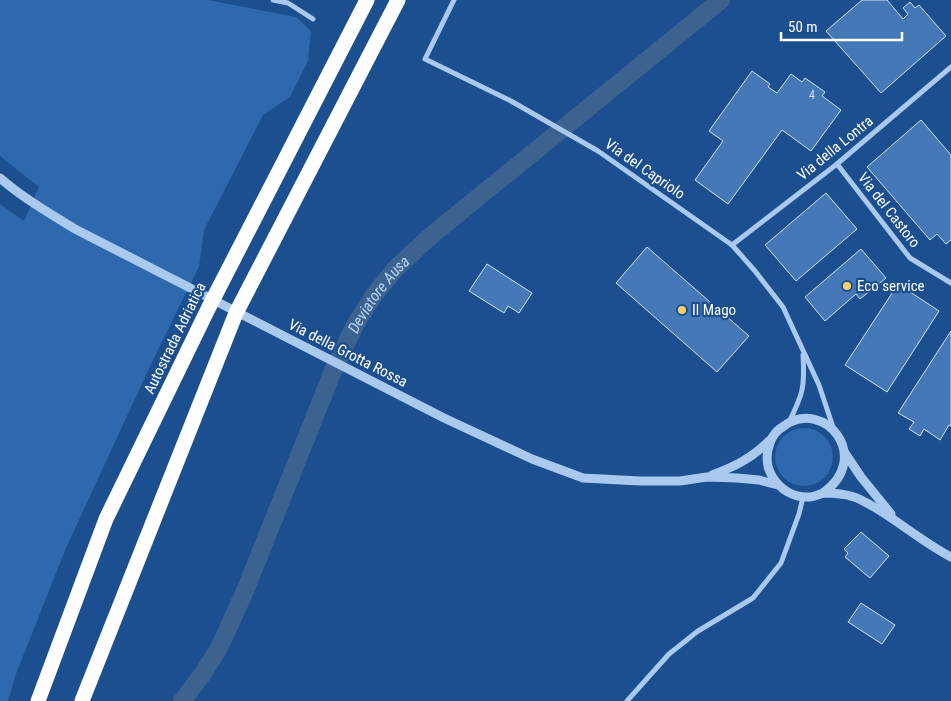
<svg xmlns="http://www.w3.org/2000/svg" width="951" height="701" viewBox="0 0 951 701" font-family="'Roboto Condensed',sans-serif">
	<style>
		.green { fill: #2e69ad }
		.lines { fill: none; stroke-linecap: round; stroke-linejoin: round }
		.canal { stroke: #3c6290; stroke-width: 18 }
		.building { fill: #4478b7; stroke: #cfe3fa }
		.minor { stroke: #a9c9ee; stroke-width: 5 }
		.tertiary { stroke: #a9c9ee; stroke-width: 9 }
		.motorway { stroke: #fff; stroke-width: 15 }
		.poi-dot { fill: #ffd166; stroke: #1b4f8f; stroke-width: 2 }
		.labels { text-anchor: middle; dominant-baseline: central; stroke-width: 4.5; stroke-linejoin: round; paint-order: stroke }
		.number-label { font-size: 12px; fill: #d0dded }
		.street-label { font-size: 15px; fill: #fff; stroke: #1b4f8f }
		.poi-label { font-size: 15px; fill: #fff; stroke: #1b4f8f; text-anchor: start }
		.water-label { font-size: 16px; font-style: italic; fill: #b5d3f5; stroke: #1b4f8f }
	</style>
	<rect width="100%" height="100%" fill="#1b4f8f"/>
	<g class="green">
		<path d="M 0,0 L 208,0 L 296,17 L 311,31 L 308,61 L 290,97 L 263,115 L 204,230 L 199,267 L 153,360 L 66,548 L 16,674 L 8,701 L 0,701 L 0,204 L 24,221 L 39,187 L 0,156 Z"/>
		<circle cx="804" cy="457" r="29"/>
	</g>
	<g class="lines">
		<path class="canal" id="s1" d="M 182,701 L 202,675 L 219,648 L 245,591 L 333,371 L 355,325 L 374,295 L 396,268 L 433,234 L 721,0"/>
	</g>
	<g class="building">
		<path d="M 862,0 L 887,0 L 903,19 L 908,14 L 903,8 L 910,2 L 915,8 L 919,5 L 946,36 L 881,93 L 826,31 Z"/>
		<path d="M 752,71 L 770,84 L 768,87 L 777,93 L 791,74 L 802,82 L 805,78 L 825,92 L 822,96 L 841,110 L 811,151 L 782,130 L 728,204 L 695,180 L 723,141 L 709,131 Z"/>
		<path d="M 921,120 L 951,155 L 951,240 L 946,244 L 937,234 L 930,240 L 867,167 Z"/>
		<path d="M 826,193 L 857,229 L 796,281 L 765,245 Z"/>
		<path d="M 647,247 L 749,336 L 717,372 L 616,283 Z"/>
		<path d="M 861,249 L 886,278 L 860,299 L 856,294 L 825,321 L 805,297 Z"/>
		<path d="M 487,264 L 532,293 L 519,313 L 508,306 L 504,313 L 469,291 Z"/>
		<path d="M 898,284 L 939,311 L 887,392 L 845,365 Z"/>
		<path d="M 951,331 L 951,426 L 949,425 L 940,440 L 924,429 L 920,436 L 909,429 L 914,422 L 898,413 Z"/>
		<path d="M 861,532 L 889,556 L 870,578 L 845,557 L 848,553 L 844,549 Z"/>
		<path d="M 861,603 L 895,625 L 882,644 L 848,622 Z"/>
	</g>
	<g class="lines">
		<g class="minor">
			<path d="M 273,0 L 288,3 L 313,19"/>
			<path d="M 454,0 L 425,59 L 511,101 L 598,151 L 732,245 L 755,271 L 783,307 L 819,385 L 834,430"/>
			<path d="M 837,164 L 910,258 L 951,283"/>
			<path d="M 732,245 L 837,164 L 951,67"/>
			<path d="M 789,422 C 803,394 805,387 803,355"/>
			<path d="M 627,701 L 669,654 L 698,631 L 753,598 L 781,563 L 799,514 L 803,497"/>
		</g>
		<g class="tertiary">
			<path d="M 0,178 C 23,198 49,213 75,229 L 444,418 L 532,459 L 583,478 L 640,481 L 680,481 L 707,477 L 737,478 L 759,480 L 778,485"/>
			<path d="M 845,453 L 861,477 L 891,514"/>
			<path d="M 712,475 C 734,467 752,458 769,441"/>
			<path d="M 823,493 C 873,458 825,397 784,426 C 777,430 772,436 770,443 C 766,454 766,466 772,476 C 780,490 794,498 810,497 C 815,497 819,494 824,493 C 834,493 845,494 854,497 C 861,499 868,504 874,507 C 901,523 924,543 951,557"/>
		</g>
		<g class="motorway">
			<path d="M 38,701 L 106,519 L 208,309 L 367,0"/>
			<path d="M 82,701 L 236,313 L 398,0"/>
		</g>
	</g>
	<g class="poi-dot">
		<circle cx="847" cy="286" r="5"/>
		<circle cx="682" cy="310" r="5"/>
	</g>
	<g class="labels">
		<g class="number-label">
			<text x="812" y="95">4</text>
		</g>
		<g class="street-label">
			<text transform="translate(835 148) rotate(-39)">Via della Lontra</text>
			<text transform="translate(645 169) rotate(35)">Via del Capriolo</text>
			<text transform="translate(889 210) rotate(52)">Via del Castoro</text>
			<text transform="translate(175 338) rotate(-64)">Autostrada Adriatica</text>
			<text transform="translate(348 353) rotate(27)">Via della Grotta Rossa</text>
		</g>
		<g class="poi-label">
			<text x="857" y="286">Eco service</text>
			<text x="692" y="310">Il Mago</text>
		</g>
		<g class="water-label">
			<text stroke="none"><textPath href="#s1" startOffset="454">Deviatore Ausa</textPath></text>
		</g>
	</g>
	<path d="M781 32v8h121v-8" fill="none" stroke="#ffffff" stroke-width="2.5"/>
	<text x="788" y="32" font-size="15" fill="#ffffff" stroke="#1b4f8f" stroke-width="4" paint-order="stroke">50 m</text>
</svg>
